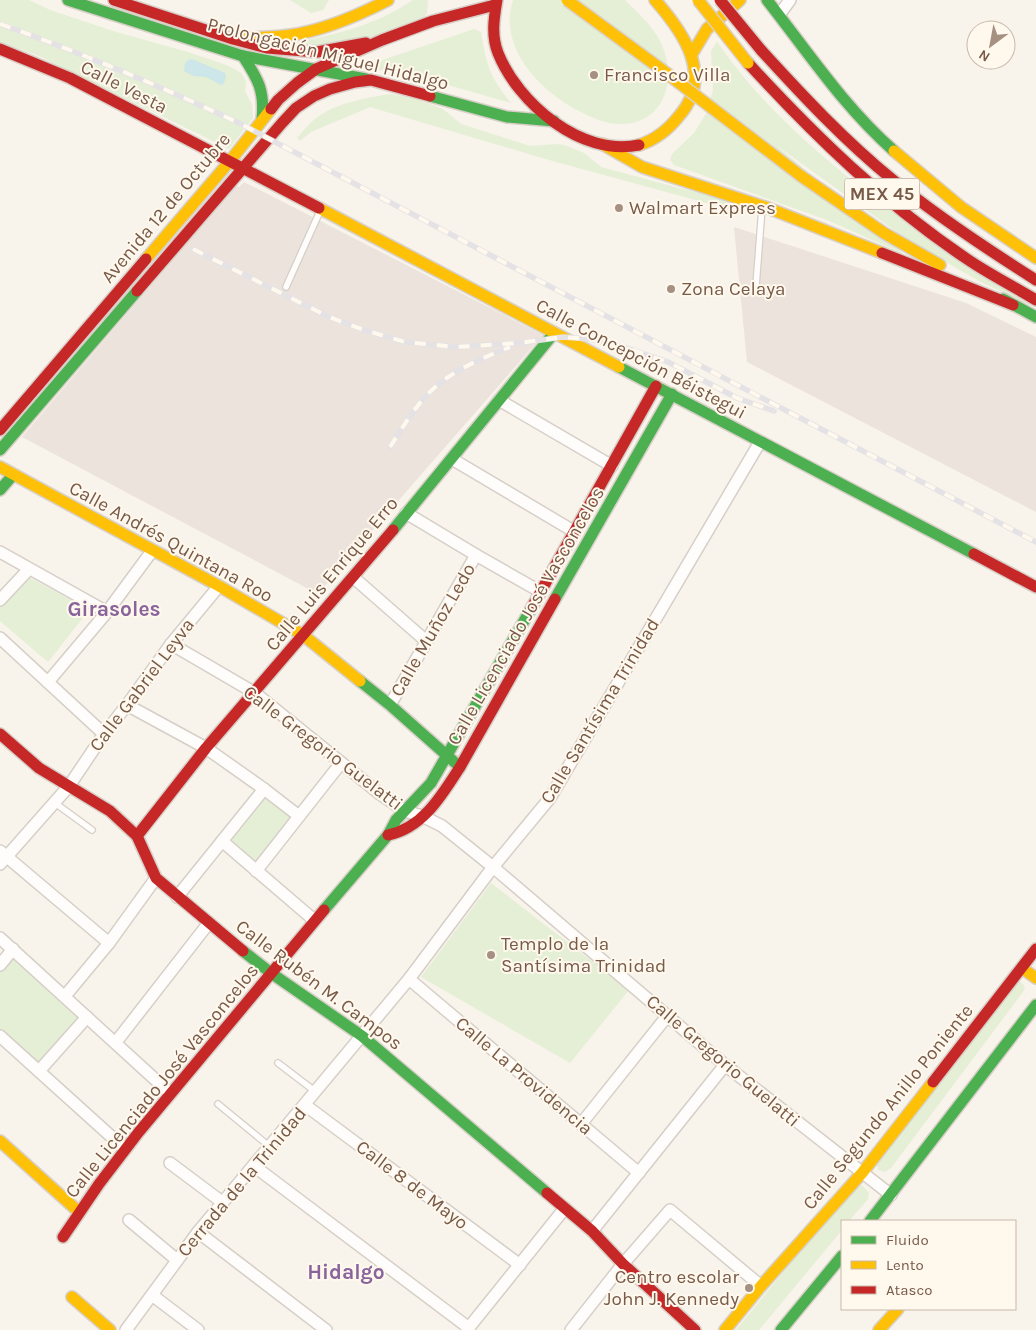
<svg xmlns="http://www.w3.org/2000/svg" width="1036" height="1330" viewBox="0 0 1036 1330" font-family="Karla,sans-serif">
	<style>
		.industrial { fill: #ebe3dc }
		.green { fill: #e4efd5 }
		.water { fill: #cce6e9 }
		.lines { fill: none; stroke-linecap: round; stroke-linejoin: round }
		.lane-casing { stroke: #d6cfc8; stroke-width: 8 }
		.street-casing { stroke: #d6cfc8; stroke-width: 14 }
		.fast-casing { stroke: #d7cfc8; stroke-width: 14 }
		.slow-casing { stroke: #d7cfc8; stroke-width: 14 }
		.jam-casing { stroke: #d7cfc8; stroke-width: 14 }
		.lane { stroke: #fefdfc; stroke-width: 5.5 }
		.street { stroke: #fefdfc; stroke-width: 11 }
		.fast { stroke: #4caf50; stroke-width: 11 }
		.slow { stroke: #ffc107; stroke-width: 11 }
		.jam { stroke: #c62828; stroke-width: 11 }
		.rail-casing { stroke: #e5e2e5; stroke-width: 5.5 }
		.rail { stroke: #fff8ed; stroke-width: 4; stroke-dasharray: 11; stroke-linecap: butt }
		.slow-bridge-casing { stroke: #dad0c9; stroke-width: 14; stroke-linecap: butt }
		.jam-bridge-casing { stroke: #dad0c9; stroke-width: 14; stroke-linecap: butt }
		.slow-bridge { stroke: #ffc107; stroke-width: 11 }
		.jam-bridge { stroke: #c62828; stroke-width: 11 }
		.poi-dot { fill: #a59082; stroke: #fff8ed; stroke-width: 2 }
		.labels { text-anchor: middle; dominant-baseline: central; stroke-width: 4; stroke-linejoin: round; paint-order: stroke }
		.shield { fill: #fff8ed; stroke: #a0897a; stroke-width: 1 }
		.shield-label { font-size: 18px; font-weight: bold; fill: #785a49 }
		.street-label { font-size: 19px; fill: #785a49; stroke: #fff8ed }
		.poi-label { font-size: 19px; fill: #785a49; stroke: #fff8ed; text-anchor: start }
		.quarter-label { font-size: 21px; font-weight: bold; fill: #89649c; stroke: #fff8ed }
	</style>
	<rect width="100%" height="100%" fill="#f8f3eb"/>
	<g class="industrial">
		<path d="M 244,182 L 543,335 L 378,524 L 318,594 L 22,437 L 236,186 L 239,187 Z"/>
		<path d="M 734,227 L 966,303 L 1036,337 L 1036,512 L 747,362 Z"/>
	</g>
	<g class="green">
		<path d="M 0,0 L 29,0 L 50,10 L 113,31 L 188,52 L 229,66 L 241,73 L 246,81 L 245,92 L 252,104 L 253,118 L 229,149 L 39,56 L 0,42 Z"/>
		<path d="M 290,0 L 329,0 L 323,10 L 311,13 Z"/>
		<path d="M 413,0 L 428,0 L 427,13 L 424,21 C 387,34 331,50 292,44 L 294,42 C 339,34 374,26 413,0 Z"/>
		<path d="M 513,0 L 625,0 C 638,13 653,26 661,43 C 677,77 666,122 623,124 C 610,125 594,119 583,113 C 543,94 497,49 513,0 Z"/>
		<path d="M 474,29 L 481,32 C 486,65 490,77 511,103 L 406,73 L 359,68 Z"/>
		<path d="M 717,42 C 796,155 917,228 1029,305 L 977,280 L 905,238 L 776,145 L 904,254 L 827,220 L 674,165 L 670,160 L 672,154 L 694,133 L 706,114 L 713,90 L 711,51 Z"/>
		<path d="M 391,94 L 407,97 L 424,102 L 443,109 L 461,124 L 530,146 L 557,144 L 564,145 L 584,153 L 601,167 L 679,188 L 735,201 L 732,210 L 549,160 L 370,107 L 311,132 L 300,141 L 297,138 C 305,129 312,120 322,114 C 342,102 368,97 391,94 Z"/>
		<path d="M 27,576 L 89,610 L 48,662 L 0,621 L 0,606 Z"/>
		<path d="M 266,792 L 294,814 L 254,867 L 227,840 Z"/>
		<path d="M 491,883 L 629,990 L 570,1063 L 421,977 Z"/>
		<path d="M 12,956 L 81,1019 L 39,1068 L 0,1033 L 0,969 Z"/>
		<path d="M 1017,981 L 1022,983 L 1025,988 L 1023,992 L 891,1168 L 885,1172 L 878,1170 L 877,1164 Z"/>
		<path d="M 854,1185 L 863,1186 L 869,1193 L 868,1199 L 849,1221 L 842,1221 L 842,1230 L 759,1330 L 736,1330 Z"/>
	</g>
	<path class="water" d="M 192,59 L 225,73 L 226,76 L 224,83 L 221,85 L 206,77 L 193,76 L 184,71 L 185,63 L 188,60 Z"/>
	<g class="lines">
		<g class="lane-casing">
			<g id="lane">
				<path d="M 756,286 L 762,208"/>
				<path d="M 286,287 L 321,209"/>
				<path d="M 55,803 L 92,830"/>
				<path d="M 278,1063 L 316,1092"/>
				<path d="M 218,1104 L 269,1146"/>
			</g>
		</g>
		<g class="street-casing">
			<g id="street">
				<path d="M 779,15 L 790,0"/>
				<path d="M 499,400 L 612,466"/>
				<path d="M 452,459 L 575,532"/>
				<path d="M 406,513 L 476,555 L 541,592"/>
				<path d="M 0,552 L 107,612"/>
				<path d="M 353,577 L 426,641"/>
				<path d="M 0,600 L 29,569"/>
				<path d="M 0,638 L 104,734"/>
				<path d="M 171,644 L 255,693 L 380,794 L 405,811 L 422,816 L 442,826 L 493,867 L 725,1065 L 891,1195"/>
				<path d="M 48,682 L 107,612 L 152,551"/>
				<path d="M 127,705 L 206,748 L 264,789 L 299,816"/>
				<path d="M 390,705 L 476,555"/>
				<path d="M 222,841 L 314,920"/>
				<path d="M 0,851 L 109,943"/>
				<path d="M 0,864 L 69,786 L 104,734 L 127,705 L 171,644 L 219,586"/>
				<path d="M 256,871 L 341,763"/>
				<path d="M 177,897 L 264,789"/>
				<path d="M 0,938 L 170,1093"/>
				<path d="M 0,965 L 13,949"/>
				<path d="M 409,979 L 639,1173"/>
				<path d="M 65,996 L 109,943 L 156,878"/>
				<path d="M 0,1036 L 125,1149"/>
				<path d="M 116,1042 L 208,924"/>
				<path d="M 39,1071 L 87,1017"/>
				<path d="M 305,1105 L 520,1265"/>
				<path d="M 581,1124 L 668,1015"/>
				<path d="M 170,1163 L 222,1202"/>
				<path d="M 254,1166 L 469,1328"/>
				<path d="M 129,1220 L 177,1260"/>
				<path d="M 592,1231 L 725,1065"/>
				<path d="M 198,1232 L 326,1330"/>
				<path d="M 152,1295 L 198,1330"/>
				<path d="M 126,1330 L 198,1232 L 409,979 L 493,867 L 550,798 L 760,442"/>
				<path d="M 467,1330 L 565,1208"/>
				<path d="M 571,1330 L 623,1264 L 670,1210 L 761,1286"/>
			</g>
		</g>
		<g class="fast-casing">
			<g id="fast">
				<path d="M 68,0 L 243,56 L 366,79"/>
				<path d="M 767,0 C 808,52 844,107 894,151"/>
				<path d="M 243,56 C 258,79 265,91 262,119"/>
				<path d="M 430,96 L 507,117 L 554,121"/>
				<path d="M 1003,299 L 1036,317"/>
				<path d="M 619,367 L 974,554"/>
				<path d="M 0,450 L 137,291"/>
				<path d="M 0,490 L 13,475"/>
				<path d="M 393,530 L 554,333"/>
				<path d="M 555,599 L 672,394"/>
				<path d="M 360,681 L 390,705 L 460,767"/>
				<path d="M 324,910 L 388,835 L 396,820 L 431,783 L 531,609"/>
				<path d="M 243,951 L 271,973 L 362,1036 L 547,1193"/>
				<path d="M 870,1221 L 1036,1005"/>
				<path d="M 781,1330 L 842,1256"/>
			</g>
		</g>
		<g class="slow-casing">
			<g id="slow">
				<path d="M 233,39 C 252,37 272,38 291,35 C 325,30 357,16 388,0"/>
				<path d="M 692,54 L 707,29 L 740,0"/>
				<path d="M 602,144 L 642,167 L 768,208 L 882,253"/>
				<path d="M 639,145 C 655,140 668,130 679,116 C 714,76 684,33 655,0"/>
				<path d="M 894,151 L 961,207 L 1036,258"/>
				<path d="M 801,176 L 884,233 L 940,265"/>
				<path d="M 319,208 L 619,367"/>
				<path d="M 146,259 L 230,161 L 271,109"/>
				<path d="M 0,467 L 219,586 L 303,635 L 360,681"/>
				<path d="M 1022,968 L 1036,978"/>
				<path d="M 0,1141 L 79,1212"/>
				<path d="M 72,1297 L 110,1330"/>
				<path d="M 725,1330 L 761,1286 L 862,1173 L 933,1082"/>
				<path d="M 879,1330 L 898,1309"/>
			</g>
		</g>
		<g class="jam-casing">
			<g id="jam">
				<path d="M 114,0 L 233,39 L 267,48 L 317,52 L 366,43"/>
				<path d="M 497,0 C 494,18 491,35 498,53 C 518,103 581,157 639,145"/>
				<path d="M 0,49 L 70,78 L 319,208"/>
				<path d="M 761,50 C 803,96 845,141 893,180 C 938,217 987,249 1036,280"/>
				<path d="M 748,63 C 814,135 885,204 967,259 C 989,274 1013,286 1036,300"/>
				<path d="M 271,109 L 278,100 L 297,83 L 316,69 L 382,40 L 433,21 L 495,5"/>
				<path d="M 882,253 L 1013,305"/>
				<path d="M 137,291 L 282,123 L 296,108 L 314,96 L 330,89 L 355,82 L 371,80 L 430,96"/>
				<path d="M 0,430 L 146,259"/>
				<path d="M 974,554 L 1036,587"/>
				<path d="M 531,609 L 656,386"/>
				<path d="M 0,734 L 39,768 L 110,811 L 137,836 L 156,878 L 243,951"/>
				<path d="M 388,835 C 423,828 442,795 460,767 L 555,599"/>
				<path d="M 137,836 L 206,748 L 393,530"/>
				<path d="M 933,1082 L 1036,949"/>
				<path d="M 547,1193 L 592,1231 L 623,1264 L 695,1330"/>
				<path d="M 63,1237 L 99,1184 L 138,1133 L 324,910"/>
			</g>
		</g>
		<use href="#lane" class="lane"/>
		<use href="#street" class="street"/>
		<use href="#fast" class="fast"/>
		<use href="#slow" class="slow"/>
		<use href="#jam" class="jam"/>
		<g class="rail-casing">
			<g id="rail">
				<path d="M 0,24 C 82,53 162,87 241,124 L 1036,542"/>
				<path d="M 193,249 L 329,317 L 364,330 L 405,342 L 456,347 L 519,343 L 563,337 L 589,339 L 624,347 L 668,362 L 737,398 L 774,411"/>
				<path d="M 390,447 C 401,430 412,411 426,396 C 448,372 480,359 510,347"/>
			</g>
		</g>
		<use href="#rail" class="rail"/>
		<g class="slow-bridge-casing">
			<g id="slow-bridge">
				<path d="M 567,0 L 661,69 L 801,176"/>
				<path d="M 698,0 L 748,63"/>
			</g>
		</g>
		<g class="jam-bridge-casing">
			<path id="jam-bridge" d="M 720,0 L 761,50"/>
		</g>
		<use href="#slow-bridge" class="slow-bridge"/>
		<use href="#jam-bridge" class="jam-bridge"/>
	</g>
	<g class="poi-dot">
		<circle cx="594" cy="75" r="5"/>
		<circle cx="619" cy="208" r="5"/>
		<circle cx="671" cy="289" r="5"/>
		<circle cx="491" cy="955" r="5"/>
		<circle cx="749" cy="1288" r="5"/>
	</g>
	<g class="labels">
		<rect class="shield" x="844.5" y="178.5" width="75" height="31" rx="4"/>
		<g class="shield-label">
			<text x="882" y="194">MEX 45</text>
		</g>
		<g class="street-label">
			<text transform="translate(328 54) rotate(14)">Prolongación Miguel Hidalgo</text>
			<text transform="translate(124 87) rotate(27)">Calle Vesta</text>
			<text transform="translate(166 208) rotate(-50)">Avenida 12 de Octubre</text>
			<text transform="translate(641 359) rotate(28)">Calle Concepción Béistegui</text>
			<text transform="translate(171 542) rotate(29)">Calle Andrés Quintana Roo</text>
			<text transform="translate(332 574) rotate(-50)">Calle Luis Enrique Erro</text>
			<text transform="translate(526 616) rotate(-60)">Calle Licenciado José Vasconcelos</text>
			<text transform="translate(433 630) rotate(-60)">Calle Muñoz Ledo</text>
			<text transform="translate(142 685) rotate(-53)">Calle Gabriel Leyva</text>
			<text transform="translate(600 711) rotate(-59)">Calle Santísima Trinidad</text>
			<text transform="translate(323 748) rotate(37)">Calle Gregorio Guelatti</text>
			<text transform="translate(319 985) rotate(37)">Calle Rubén M. Campos</text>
			<text transform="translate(723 1061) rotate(40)">Calle Gregorio Guelatti</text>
			<text transform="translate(524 1076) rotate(40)">Calle La Providencia</text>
			<text transform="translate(162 1081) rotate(-51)">Calle Licenciado José Vasconcelos</text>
			<text transform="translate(888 1107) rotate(-51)">Calle Segundo Anillo Poniente</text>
			<text transform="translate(242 1182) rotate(-50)">Cerrada de la Trinidad</text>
			<text transform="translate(412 1185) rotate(37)">Calle 8 de Mayo</text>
		</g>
		<g class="poi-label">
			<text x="604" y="75">Francisco Villa</text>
			<text x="629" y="208">Walmart Express</text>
			<text x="681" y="289">Zona Celaya</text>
			<text x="501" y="944">Templo de la<tspan x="501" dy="22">Santísima Trinidad</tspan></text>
			<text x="739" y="1277" text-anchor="end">Centro escolar<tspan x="739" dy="22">John J. Kennedy</tspan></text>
		</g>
		<g class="quarter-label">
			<text x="114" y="609">Girasoles</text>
			<text x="346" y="1272">Hidalgo</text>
		</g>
	</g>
	<rect x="841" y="1220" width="175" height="90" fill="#fff8ed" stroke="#c9b9ab"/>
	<rect x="851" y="1236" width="25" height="8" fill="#4caf50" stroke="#c9b9ab"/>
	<text x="886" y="1245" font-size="15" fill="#785a49">Fluido</text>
	<rect x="851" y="1261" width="25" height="8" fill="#ffc107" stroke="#c9b9ab"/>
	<text x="886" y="1270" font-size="15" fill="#785a49">Lento</text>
	<rect x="851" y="1286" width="25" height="8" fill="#c62828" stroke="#c9b9ab"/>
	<text x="886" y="1295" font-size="15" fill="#785a49">Atasco</text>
	<g transform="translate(991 45) rotate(212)"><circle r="24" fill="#fff8ed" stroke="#c9b9ab"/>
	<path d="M0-4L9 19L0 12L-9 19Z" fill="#a59082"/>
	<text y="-8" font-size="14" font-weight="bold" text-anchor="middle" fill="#785a49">N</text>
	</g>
</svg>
